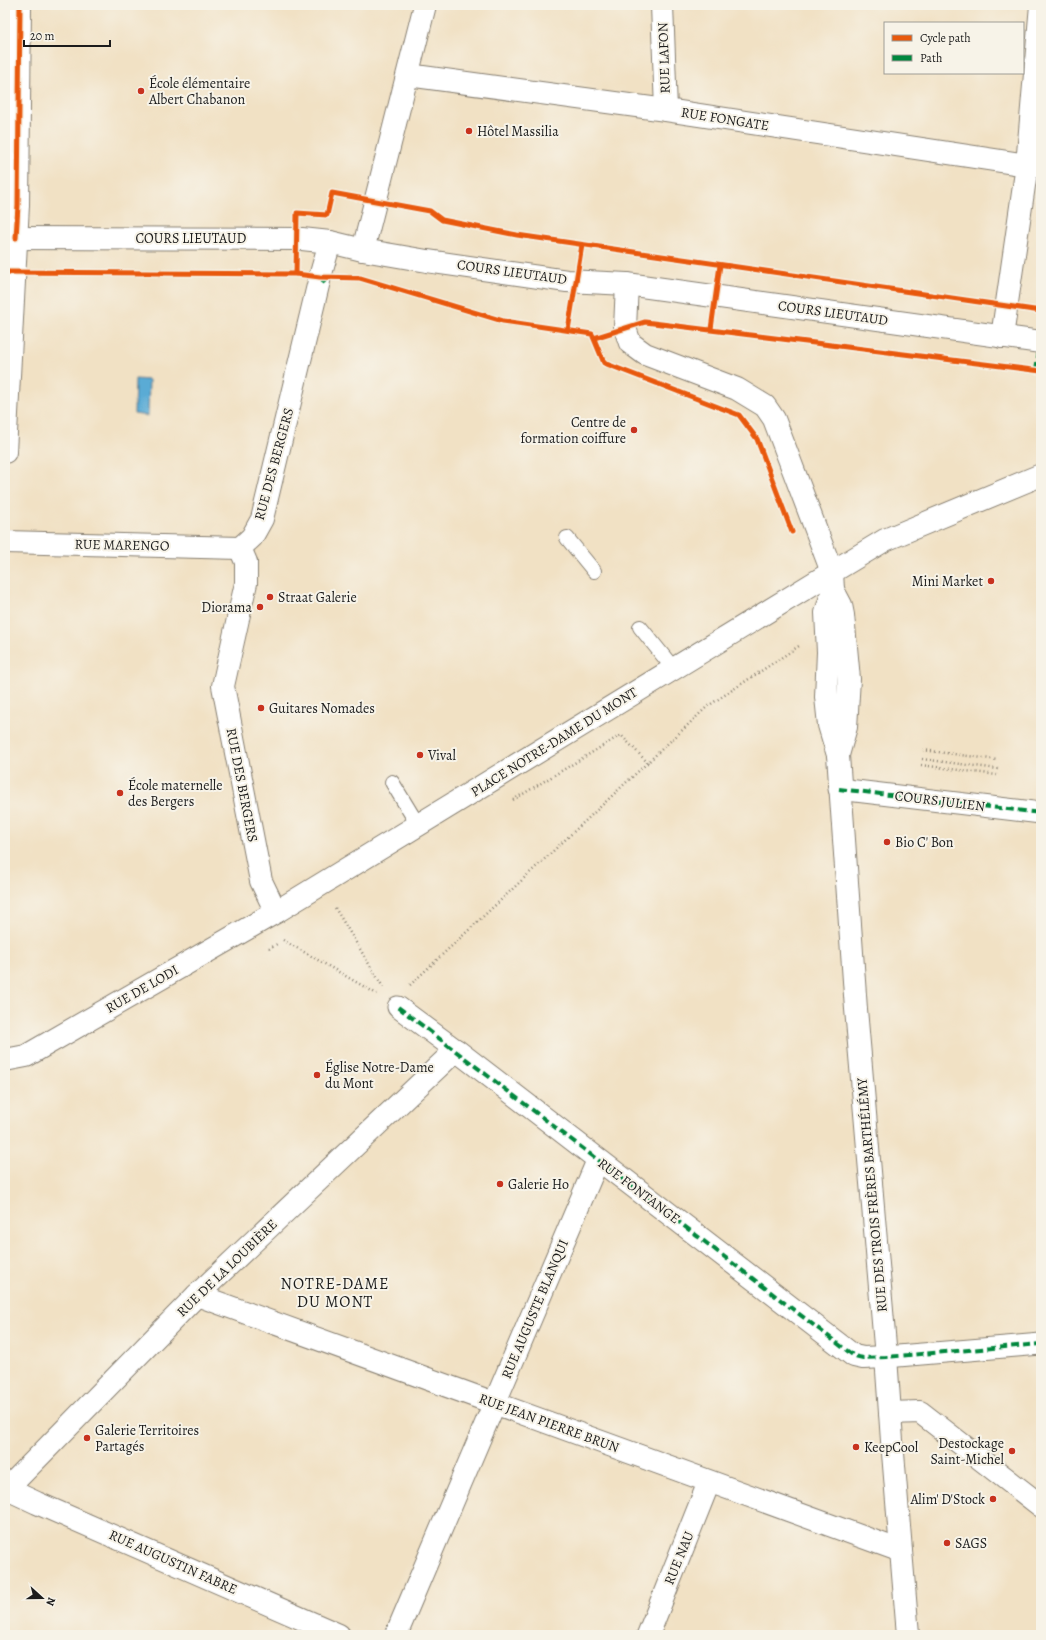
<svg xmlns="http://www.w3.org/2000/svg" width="1046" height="1640" viewBox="0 0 1046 1640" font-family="Alegreya,serif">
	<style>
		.water { fill: #5aabd5; stroke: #3b6478 }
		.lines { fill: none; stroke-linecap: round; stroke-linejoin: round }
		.service-casing { stroke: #867e70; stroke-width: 16 }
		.pedestrian-casing { stroke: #867e70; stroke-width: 23 }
		.minor-casing { stroke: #867e70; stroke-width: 24 }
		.tertiary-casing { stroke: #867e70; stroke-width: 24 }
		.secondary-casing { stroke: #867e70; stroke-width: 24 }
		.path { stroke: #867e70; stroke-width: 2.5; stroke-dasharray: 1 3; stroke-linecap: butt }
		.service { stroke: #fff; stroke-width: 14 }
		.pedestrian { stroke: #fff; stroke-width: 21 }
		.minor { stroke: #fff; stroke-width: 22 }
		.tertiary { stroke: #fff; stroke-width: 22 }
		.secondary { stroke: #fff; stroke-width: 22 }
		.quiet { stroke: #00873e; stroke-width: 4; stroke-dasharray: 8 4; stroke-linecap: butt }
		.cycleway-casing { stroke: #f7f3e8; stroke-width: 8 }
		.cycleway { stroke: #e8590c; stroke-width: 5 }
		.poi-dot { fill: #c8321e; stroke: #f7f3e8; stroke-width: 1.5 }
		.labels { text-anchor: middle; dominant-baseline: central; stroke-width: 4; stroke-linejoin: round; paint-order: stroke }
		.street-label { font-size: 14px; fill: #1c1c1c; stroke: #f7f3e8 }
		.poi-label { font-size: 14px; fill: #1c1c1c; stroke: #f7f3e8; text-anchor: start }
		.quarter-label { font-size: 16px; letter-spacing: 1px; fill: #1c1c1c; stroke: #f7f3e8 }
	</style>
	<rect width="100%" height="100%" fill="#f7f3e8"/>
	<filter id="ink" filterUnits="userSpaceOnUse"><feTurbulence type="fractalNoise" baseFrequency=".025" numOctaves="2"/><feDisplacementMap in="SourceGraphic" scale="8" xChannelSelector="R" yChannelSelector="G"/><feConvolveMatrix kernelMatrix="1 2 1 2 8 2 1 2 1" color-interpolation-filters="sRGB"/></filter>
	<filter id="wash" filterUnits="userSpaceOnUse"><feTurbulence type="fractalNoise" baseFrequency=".012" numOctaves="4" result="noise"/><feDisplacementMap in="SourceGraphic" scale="16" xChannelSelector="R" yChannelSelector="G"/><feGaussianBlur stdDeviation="0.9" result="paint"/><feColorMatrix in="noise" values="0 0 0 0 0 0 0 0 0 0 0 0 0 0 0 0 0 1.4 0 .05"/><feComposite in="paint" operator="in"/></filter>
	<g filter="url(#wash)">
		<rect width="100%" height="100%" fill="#f1e1c4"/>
		<path class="water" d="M 135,379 L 149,380 L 148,416 L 134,414 Z"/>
	</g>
	<g filter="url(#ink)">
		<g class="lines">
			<g class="service-casing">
				<g id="service">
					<path d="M 567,538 L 594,571"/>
					<path d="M 640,627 L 673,668"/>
					<path d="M 392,782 L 418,825"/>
				</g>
			</g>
			<g class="pedestrian-casing">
				<g id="pedestrian">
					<path d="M 839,789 L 1041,813"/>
					<path d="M 398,1007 L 456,1050"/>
					<path d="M 886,1357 L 1041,1344"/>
				</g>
			</g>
			<g class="minor-casing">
				<g id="minor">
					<path d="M 662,5 L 666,110"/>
					<path d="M 408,75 L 666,110 L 1041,167"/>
					<path d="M 1002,337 L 1027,165 L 1041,5"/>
					<path d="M 5,452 L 18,205 L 20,5"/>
					<path d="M 5,542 L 240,548"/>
					<path d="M 240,548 L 246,562 L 246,583 L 223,686 L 261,881 L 276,912"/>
					<path d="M 240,548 L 252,537 L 262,519 L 320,277 L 330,242"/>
					<path d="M 832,572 L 885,540 L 1041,475"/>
					<path d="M 197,1295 L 901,1551"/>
					<path d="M 5,1486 L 7,1489 L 37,1503 L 339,1635"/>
					<path d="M 5,1491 L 197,1295 L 456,1050 L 854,1356 L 863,1358 L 886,1357"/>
					<path d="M 396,1635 L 598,1160"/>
					<path d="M 648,1635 L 709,1482"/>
				</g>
			</g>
			<g class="tertiary-casing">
				<g id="tertiary">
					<path d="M 363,250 L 425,5"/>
					<path d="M 627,284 L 625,328 L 630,343 L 645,354 L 737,389 L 765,406 L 774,419 L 832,572 L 833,590 L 826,613 L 828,652 L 826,697 L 829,725 L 838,755 L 856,1009 L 886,1357 L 892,1441 L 908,1635"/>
					<path d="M 833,590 L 841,605 L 843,615 L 849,679 L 846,727 L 838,755"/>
					<path d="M 5,1060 L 26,1056 L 276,912 L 832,572"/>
					<path d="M 890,1413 L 920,1412 L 1041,1506"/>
				</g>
			</g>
			<g class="secondary-casing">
				<path id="secondary" d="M 5,238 L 302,239 L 330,242 L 363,250 L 427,261 L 567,281 L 627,284 L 1041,342"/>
			</g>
			<g class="path">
				<path d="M 923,750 L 998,760"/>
				<path d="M 922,759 L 998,769"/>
				<path d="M 921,765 L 997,775"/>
				<path d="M 513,800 L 621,735 L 648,763"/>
				<path d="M 335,908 L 383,987"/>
				<path d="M 283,940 L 377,994"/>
				<path d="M 269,949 L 277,944"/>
				<path d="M 410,985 L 708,706 L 799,646"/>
			</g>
			<use href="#service" class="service"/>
			<use href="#pedestrian" class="pedestrian"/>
			<use href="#minor" class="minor"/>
			<use href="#tertiary" class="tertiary"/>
			<use href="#secondary" class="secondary"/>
			<g class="quiet">
				<path d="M 320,277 L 327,286"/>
				<path d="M 1036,370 L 1041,336"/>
				<path d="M 839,789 L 1041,813"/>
				<path d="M 398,1007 L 854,1356 L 863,1358 L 886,1357 L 1041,1344"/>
			</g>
			<g class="cycleway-casing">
				<g id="cycleway">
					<path d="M 16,238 L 18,205 L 20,5"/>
					<path d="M 5,272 L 296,274 L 320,277 L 360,278 L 503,321 L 592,334 L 604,363 L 739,415 L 757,439 L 792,532"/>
					<path d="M 296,274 L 297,213 L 327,215 L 332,193 L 430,211 L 442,220 L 517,235 L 1041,311"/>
					<path d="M 711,329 L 720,265"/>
					<path d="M 568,330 L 582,245"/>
					<path d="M 594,338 L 645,322 L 1041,371"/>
				</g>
			</g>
			<use href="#cycleway" class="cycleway"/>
		</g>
	</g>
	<g class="poi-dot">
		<circle cx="141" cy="91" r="4"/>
		<circle cx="469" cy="131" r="4"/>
		<circle cx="634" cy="430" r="4"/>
		<circle cx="991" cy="581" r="4"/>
		<circle cx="270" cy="597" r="4"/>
		<circle cx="260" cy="607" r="4"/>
		<circle cx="261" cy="708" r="4"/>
		<circle cx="420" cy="755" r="4"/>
		<circle cx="120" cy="793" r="4"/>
		<circle cx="887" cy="842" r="4"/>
		<circle cx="317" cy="1075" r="4"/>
		<circle cx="500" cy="1184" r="4"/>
		<circle cx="87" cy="1438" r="4"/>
		<circle cx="856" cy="1447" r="4"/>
		<circle cx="1012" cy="1451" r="4"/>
		<circle cx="993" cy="1499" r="4"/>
		<circle cx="947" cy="1543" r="4"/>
	</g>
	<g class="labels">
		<g class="street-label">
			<text transform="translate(664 58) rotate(-92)">RUE LAFON</text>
			<text transform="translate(725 119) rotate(9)">RUE FONGATE</text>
			<text x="191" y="238">COURS LIEUTAUD</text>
			<text transform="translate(512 272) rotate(8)">COURS LIEUTAUD</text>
			<text transform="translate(833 313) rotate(8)">COURS LIEUTAUD</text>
			<text transform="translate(274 464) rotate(-75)">RUE DES BERGERS</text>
			<text transform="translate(122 545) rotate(1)">RUE MARENGO</text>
			<text transform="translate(554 742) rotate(-32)">PLACE NOTRE-DAME DU MONT</text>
			<text transform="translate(242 785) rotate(79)">RUE DES BERGERS</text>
			<text transform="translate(940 801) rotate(7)">COURS JULIEN</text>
			<text transform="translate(142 989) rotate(-30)">RUE DE LODI</text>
			<text transform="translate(639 1191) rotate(37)">RUE FONTANGE</text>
			<text transform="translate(872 1195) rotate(-95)">RUE DES TROIS FRÈRES BARTHÉLÉMY</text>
			<text transform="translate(227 1268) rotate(-44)">RUE DE LA LOUBIÈRE</text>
			<text transform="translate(535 1309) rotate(-67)">RUE AUGUSTE BLANQUI</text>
			<text transform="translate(549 1423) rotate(20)">RUE JEAN PIERRE BRUN</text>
			<text transform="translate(679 1558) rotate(-68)">RUE NAU</text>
			<text transform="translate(173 1562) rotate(24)">RUE AUGUSTIN FABRE</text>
		</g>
		<g class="poi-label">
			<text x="149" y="83">École élémentaire<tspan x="149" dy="16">Albert Chabanon</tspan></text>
			<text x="477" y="131">Hôtel Massilia</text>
			<text x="626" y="422" text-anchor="end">Centre de<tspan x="626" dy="16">formation coiffure</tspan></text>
			<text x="983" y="581" text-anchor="end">Mini Market</text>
			<text x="278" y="597">Straat Galerie</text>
			<text x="252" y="607" text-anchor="end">Diorama</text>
			<text x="269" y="708">Guitares Nomades</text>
			<text x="428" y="755">Vival</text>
			<text x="128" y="785">École maternelle<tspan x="128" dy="16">des Bergers</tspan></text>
			<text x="895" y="842">Bio C' Bon</text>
			<text x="325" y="1067">Église Notre-Dame<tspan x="325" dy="16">du Mont</tspan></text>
			<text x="508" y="1184">Galerie Ho</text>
			<text x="95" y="1430">Galerie Territoires<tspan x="95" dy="16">Partagés</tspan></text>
			<text x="1004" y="1443" text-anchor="end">Destockage<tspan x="1004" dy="16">Saint-Michel</tspan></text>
			<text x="864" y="1447">KeepCool</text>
			<text x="985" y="1499" text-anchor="end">Alim' D'Stock</text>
			<text x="955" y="1543">SAGS</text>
		</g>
		<g class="quarter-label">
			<text x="335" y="1284">NOTRE-DAME<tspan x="335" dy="18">DU MONT</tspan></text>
		</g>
	</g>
	<rect width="1046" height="1640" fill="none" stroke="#f7f3e8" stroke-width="20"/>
	<rect x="884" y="22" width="140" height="52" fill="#f7f3e8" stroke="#9f9d96"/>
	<rect x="892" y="35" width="20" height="6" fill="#e8590c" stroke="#9f9d96"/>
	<text x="920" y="42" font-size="12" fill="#1c1c1c">Cycle path</text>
	<rect x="892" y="55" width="20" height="6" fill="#00873e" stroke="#9f9d96"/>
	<text x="920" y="62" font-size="12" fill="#1c1c1c">Path</text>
	<g transform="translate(42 1598) rotate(111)" stroke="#f7f3e8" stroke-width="3" paint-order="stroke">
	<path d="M0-3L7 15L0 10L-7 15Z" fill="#1c1c1c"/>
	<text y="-6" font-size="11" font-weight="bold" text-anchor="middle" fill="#1c1c1c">N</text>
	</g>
	<path d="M24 40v6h86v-6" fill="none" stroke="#1c1c1c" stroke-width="2"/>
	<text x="30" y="40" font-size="12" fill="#1c1c1c" stroke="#f7f3e8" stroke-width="3" paint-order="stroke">20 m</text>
</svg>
